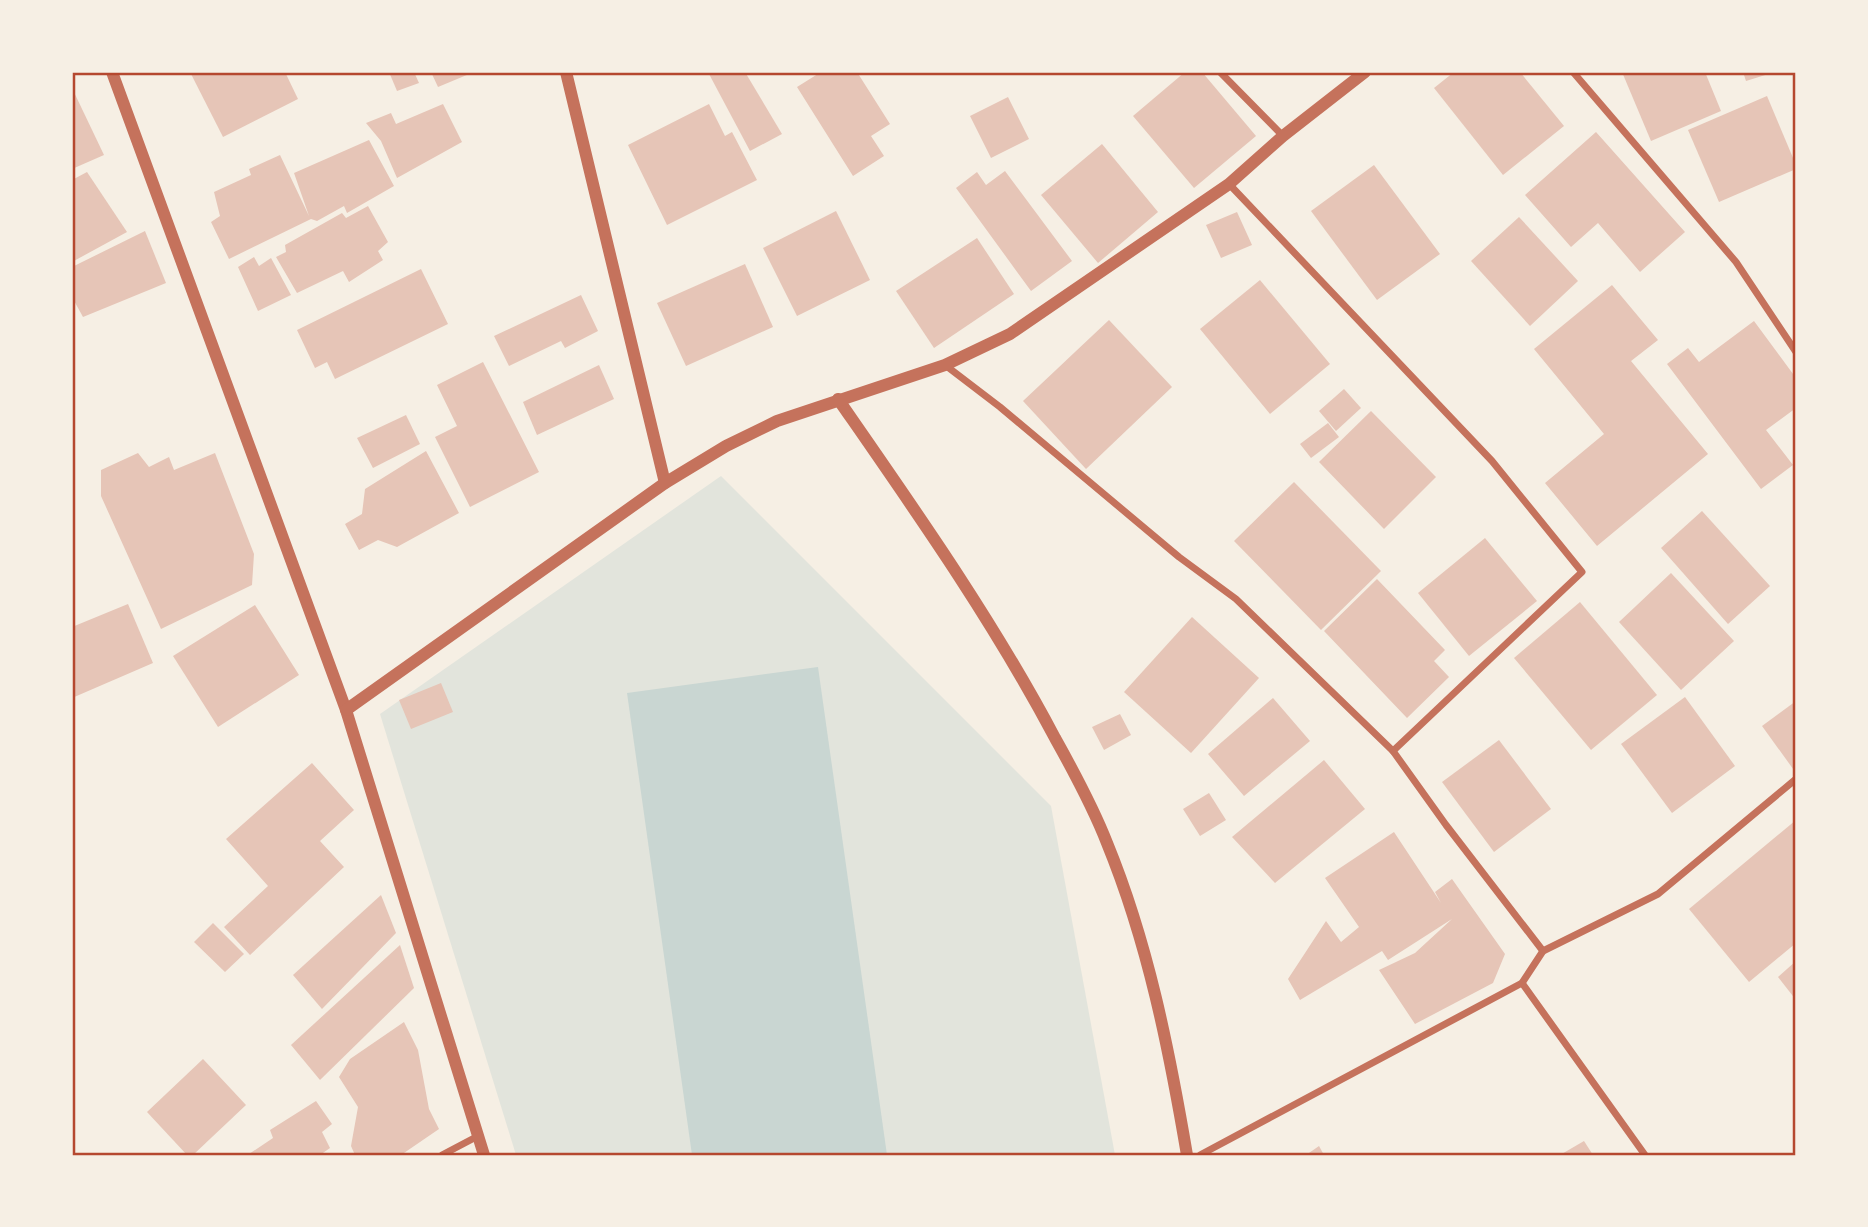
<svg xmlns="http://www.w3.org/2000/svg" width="1868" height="1227" viewBox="0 0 1868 1227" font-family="Mulish,sans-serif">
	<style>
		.green { fill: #e2e4dc }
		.water { fill: #c9d6d2 }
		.building { fill: #e6c5b7 }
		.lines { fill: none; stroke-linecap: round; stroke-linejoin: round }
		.minor { stroke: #c5725c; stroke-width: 7 }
		.tertiary { stroke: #c5725c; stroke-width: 12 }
		.neatline { fill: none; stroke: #b5482f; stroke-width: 2.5 }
	</style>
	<rect width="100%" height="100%" fill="#f6efe4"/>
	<path class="green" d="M 721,476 L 1051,806 L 1115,1155 L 516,1155 L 380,714 Z"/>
	<path class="water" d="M 818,667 L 887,1155 L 692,1155 L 627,693 Z"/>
	<g class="building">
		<path d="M 190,72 L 285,72 L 298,99 L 223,137 Z"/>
		<path d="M 389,72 L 414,72 L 419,83 L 397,91 Z"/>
		<path d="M 431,72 L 474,72 L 438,87 Z"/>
		<path d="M 712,72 L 745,72 L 782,134 L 750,151 L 709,74 Z"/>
		<path d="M 821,72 L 857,72 L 890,124 L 871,136 L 884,156 L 853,176 L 797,87 Z"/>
		<path d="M 1185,72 L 1202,72 L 1256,136 L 1194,188 L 1133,116 Z"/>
		<path d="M 1454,72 L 1520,72 L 1564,126 L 1503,175 L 1434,88 Z"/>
		<path d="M 1622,72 L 1705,72 L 1721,111 L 1651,141 Z"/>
		<path d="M 1743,72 L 1775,72 L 1746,81 Z"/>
		<path d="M 72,88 L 104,155 L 72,169 Z"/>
		<path d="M 1767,96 L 1796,165 L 1796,169 L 1719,202 L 1688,130 Z"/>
		<path d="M 1008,97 L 1029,139 L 991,158 L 970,116 Z"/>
		<path d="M 443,104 L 462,142 L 397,178 L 381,141 L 366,123 L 391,113 L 396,124 Z"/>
		<path d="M 709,104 L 725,136 L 732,132 L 757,180 L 667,225 L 628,145 Z"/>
		<path d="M 1596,132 L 1685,232 L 1640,272 L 1598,223 L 1571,247 L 1525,195 Z"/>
		<path d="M 369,140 L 394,186 L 347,213 L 344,206 L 317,221 L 311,219 L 229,259 L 211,222 L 220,216 L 214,192 L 251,175 L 249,169 L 280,155 L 309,216 L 294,173 Z"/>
		<path d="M 1102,144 L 1158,212 L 1098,263 L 1041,195 Z"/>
		<path d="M 1374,165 L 1440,254 L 1377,300 L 1311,211 Z"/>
		<path d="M 1005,171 L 1072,261 L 1031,291 L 956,188 L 977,172 L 986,185 Z"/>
		<path d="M 87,172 L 127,232 L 72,262 L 72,180 Z"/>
		<path d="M 368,206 L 388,242 L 378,251 L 383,260 L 349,282 L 343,271 L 297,293 L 276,257 L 286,252 L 285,245 L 342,213 L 346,218 Z"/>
		<path d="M 836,211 L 870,280 L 797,316 L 763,248 Z"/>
		<path d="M 1237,212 L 1252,245 L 1221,258 L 1206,225 Z"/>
		<path d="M 1519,217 L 1578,281 L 1530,326 L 1471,261 Z"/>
		<path d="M 145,231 L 166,283 L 83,317 L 72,297 L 72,267 Z"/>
		<path d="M 977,238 L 1014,294 L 934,348 L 896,291 Z"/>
		<path d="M 254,257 L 259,266 L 271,258 L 291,295 L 258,311 L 238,267 Z"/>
		<path d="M 745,264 L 773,327 L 686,366 L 657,303 Z"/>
		<path d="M 421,269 L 448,324 L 335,379 L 327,362 L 315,368 L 297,330 Z"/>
		<path d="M 1260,280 L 1330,364 L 1270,414 L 1200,329 Z"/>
		<path d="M 1612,285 L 1658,340 L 1631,361 L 1708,454 L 1597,546 L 1545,483 L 1604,434 L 1534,349 Z"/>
		<path d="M 581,295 L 598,331 L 565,348 L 561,341 L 509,366 L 494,336 Z"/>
		<path d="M 1109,320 L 1172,387 L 1086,469 L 1023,401 Z"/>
		<path d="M 1754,321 L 1796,378 L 1796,408 L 1766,430 L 1793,465 L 1761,489 L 1667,364 L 1688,348 L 1699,362 Z"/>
		<path d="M 483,362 L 539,472 L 470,507 L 435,437 L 457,426 L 437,385 Z"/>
		<path d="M 599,365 L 614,399 L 537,435 L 523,402 Z"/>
		<path d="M 1344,389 L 1361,408 L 1336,431 L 1319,411 Z"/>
		<path d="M 1371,411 L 1436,477 L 1384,529 L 1319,462 Z"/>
		<path d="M 406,415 L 420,444 L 373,468 L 357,438 Z"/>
		<path d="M 1328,423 L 1339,437 L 1311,458 L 1300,444 Z"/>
		<path d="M 426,451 L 459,513 L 397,547 L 378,540 L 359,550 L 345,524 L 362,514 L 365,489 Z"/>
		<path d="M 138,453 L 149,467 L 169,457 L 174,470 L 215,453 L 254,554 L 252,585 L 161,629 L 101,496 L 101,470 Z"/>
		<path d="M 1294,482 L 1381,571 L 1321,630 L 1234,541 Z"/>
		<path d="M 1702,511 L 1770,586 L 1728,624 L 1661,548 Z"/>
		<path d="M 1485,538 L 1537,601 L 1469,656 L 1418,593 Z"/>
		<path d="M 1671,573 L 1734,641 L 1681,690 L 1619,622 Z"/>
		<path d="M 1377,579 L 1445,650 L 1434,661 L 1449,677 L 1407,718 L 1324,631 Z"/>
		<path d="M 1580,602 L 1657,695 L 1591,750 L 1514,658 Z"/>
		<path d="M 128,604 L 153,663 L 72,698 L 72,627 Z"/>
		<path d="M 255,605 L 299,675 L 218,727 L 173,656 Z"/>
		<path d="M 1192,617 L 1259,678 L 1191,753 L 1124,692 Z"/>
		<path d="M 441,683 L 453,712 L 411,729 L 399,700 Z"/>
		<path d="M 1685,697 L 1735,766 L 1672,813 L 1621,744 Z"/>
		<path d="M 1273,698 L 1310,741 L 1244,796 L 1208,754 Z"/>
		<path d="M 1796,701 L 1796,773 L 1762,726 Z"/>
		<path d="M 1120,714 L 1131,735 L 1104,750 L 1092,727 Z"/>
		<path d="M 1499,740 L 1551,809 L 1494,852 L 1442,782 Z"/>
		<path d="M 1324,760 L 1365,809 L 1275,883 L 1232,837 Z"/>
		<path d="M 312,763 L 354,810 L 320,841 L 344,867 L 250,955 L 224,927 L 268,886 L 226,839 Z"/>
		<path d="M 1209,793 L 1226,820 L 1200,836 L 1183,809 Z"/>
		<path d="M 1796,820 L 1796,943 L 1749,982 L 1689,909 Z"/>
		<path d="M 1394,832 L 1441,903 L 1435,892 L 1452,879 L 1505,954 L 1493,983 L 1415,1024 L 1379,970 L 1415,953 L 1452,919 L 1388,960 L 1382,951 L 1300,1000 L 1288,979 L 1326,921 L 1341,942 L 1359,927 L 1325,878 Z"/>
		<path d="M 381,895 L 396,933 L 322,1009 L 293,975 Z"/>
		<path d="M 213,923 L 244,954 L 225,972 L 194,942 Z"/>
		<path d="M 400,945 L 414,988 L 320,1080 L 291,1045 Z"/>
		<path d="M 1796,961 L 1796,1000 L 1778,977 Z"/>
		<path d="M 404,1022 L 418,1050 L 429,1109 L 439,1129 L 401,1155 L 355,1155 L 351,1146 L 358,1107 L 339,1077 L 350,1059 Z"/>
		<path d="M 203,1059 L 246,1105 L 193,1155 L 187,1155 L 147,1112 Z"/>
		<path d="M 316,1101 L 332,1124 L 322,1132 L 330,1148 L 320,1155 L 251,1155 L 249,1154 L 273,1138 L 270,1130 Z"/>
		<path d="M 1584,1141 L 1593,1155 L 1560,1155 Z"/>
		<path d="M 1319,1146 L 1324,1155 L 1306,1155 Z"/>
	</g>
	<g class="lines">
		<g class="minor">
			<path d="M 1220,72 L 1283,136"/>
			<path d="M 1573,72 L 1736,262 L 1796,352"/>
			<path d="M 1229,184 L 1492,461 L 1582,572 L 1393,751"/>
			<path d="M 945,365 L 1000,407 L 1179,557 L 1236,599 L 1393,751 L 1446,825 L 1543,951"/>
			<path d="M 1522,983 L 1645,1155"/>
			<path d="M 442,1155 L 478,1136"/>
			<path d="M 1200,1155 L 1522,983 L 1543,951 L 1658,894 L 1796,779"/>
		</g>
		<g class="tertiary">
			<path d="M 112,72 L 346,710 L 484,1155"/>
			<path d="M 566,72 L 665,483"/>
			<path d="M 838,399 C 915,510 992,619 1055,738 C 1074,772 1093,807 1107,843 C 1148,943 1169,1049 1187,1155"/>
			<path d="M 346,710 L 665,483 L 726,446 L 777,421 L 945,365 L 1010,334 L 1229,184 L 1283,136 L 1365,72"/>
		</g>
	</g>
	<rect width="1868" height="1227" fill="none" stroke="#f6efe4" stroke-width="147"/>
	<rect x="74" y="74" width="1720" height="1080" class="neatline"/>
</svg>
